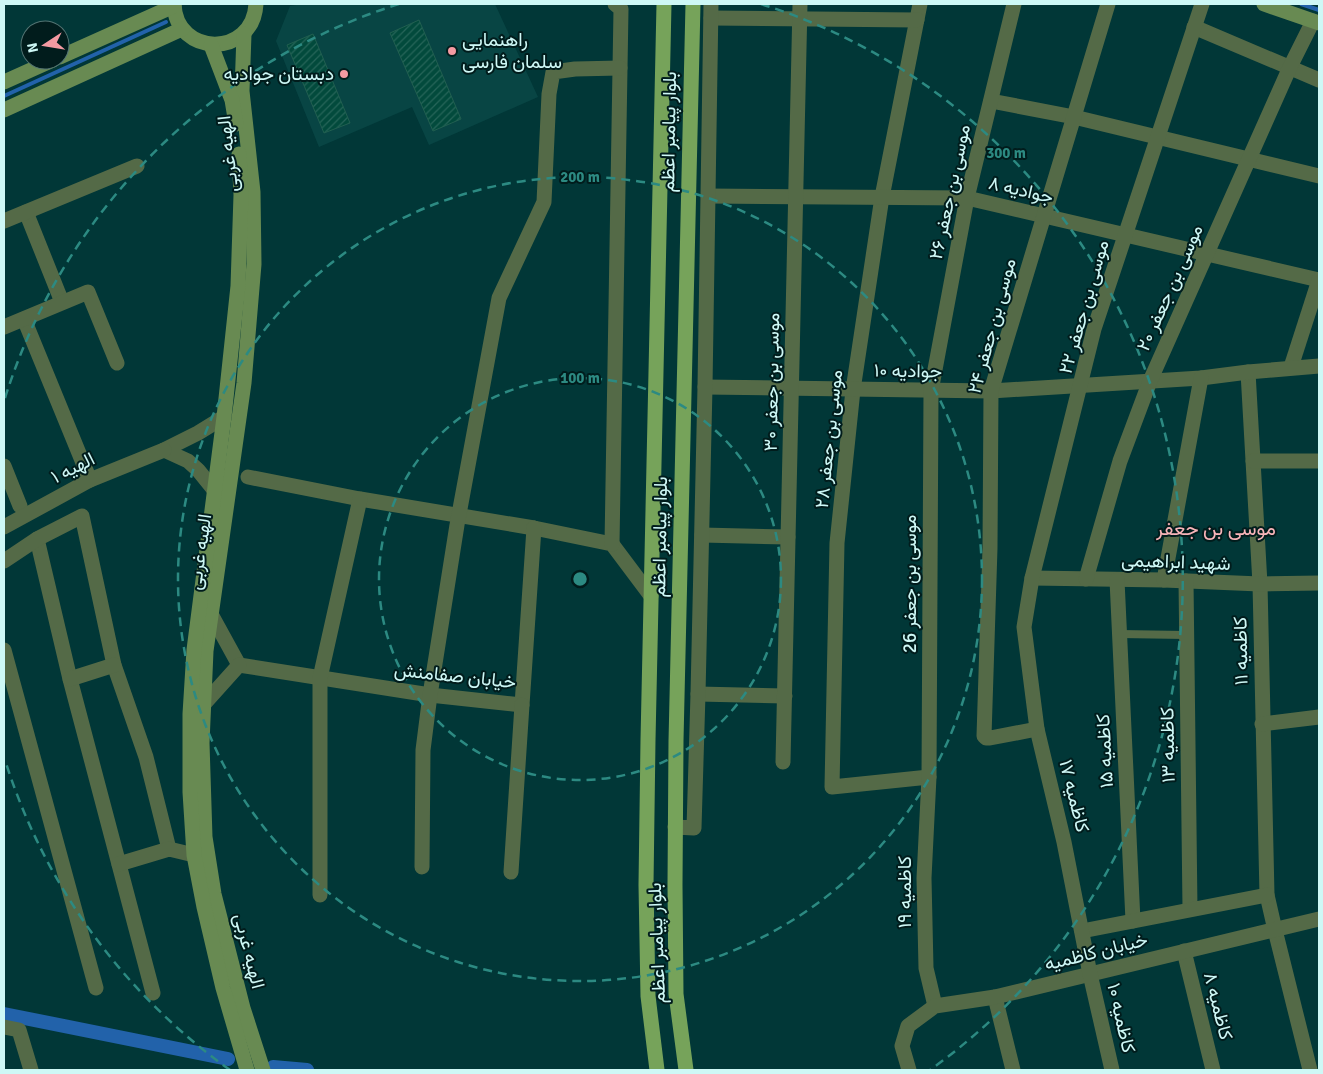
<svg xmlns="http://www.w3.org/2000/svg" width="1323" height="1074" viewBox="0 0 1323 1074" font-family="Signika,Vazirmatn,sans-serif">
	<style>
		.built { fill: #084544 }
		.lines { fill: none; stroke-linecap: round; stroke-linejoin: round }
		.stream { stroke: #2262aa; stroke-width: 4 }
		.canal { stroke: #2262aa; stroke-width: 14 }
		.building { fill: url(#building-hatch); stroke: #215f50 }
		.lane { stroke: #546a47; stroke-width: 8 }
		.street { stroke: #546a47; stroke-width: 15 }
		.secondary { stroke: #688a52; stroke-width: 15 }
		.primary { stroke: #76a35a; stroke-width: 15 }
		.ring { fill: none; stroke: #2c8a82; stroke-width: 2.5; stroke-dasharray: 9 6 }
		.poi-dot { fill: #f49aa2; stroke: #011c1c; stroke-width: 2 }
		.labels { text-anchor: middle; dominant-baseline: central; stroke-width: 4; stroke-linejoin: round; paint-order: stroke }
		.poi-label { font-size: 19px; fill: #cef8f6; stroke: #011c1c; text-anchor: start }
		.street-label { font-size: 19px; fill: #cef8f6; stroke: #011c1c }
		.neighbourhood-label { font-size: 20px; fill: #f9b5ba; stroke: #011c1c }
		.centre { fill: #2c8a82; stroke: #011c1c; stroke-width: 2.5 }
		.ring-label { font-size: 15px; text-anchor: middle; font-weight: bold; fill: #2c8a82; stroke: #011c1c; stroke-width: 4; stroke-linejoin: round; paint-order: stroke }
	</style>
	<defs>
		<pattern id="building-hatch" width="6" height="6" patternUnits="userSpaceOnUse" patternTransform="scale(1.25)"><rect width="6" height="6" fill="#024a3c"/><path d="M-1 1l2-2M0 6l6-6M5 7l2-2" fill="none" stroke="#266559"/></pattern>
	</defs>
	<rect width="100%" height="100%" fill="#013737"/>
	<path class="built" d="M 302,4 L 495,4 L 538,97 L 429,145 L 412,107 L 319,147 L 276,41 L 290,6 Z"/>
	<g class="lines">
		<g class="stream">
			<path d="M 1301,4 L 1319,10"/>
			<path d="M 4,96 L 166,22"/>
		</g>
		<g class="canal">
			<path d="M 4,1014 L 228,1059"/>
			<path d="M 273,1067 L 307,1070"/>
		</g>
	</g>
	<g class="building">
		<path d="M 419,20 L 461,119 L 433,131 L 390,33 Z"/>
		<path d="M 313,34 L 350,123 L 324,133 L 287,45 Z"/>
	</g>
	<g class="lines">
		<path class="lane" d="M 1119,634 L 1186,635"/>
		<g class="street">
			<path d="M 920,4 L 882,197 L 853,390 L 837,543 L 832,787 L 929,777"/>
			<path d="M 711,18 L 917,20"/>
			<path d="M 1194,27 L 1319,80"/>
			<path d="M 991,101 L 1074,117 L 1319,176"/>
			<path d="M 708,196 L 967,198 L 1319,280"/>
			<path d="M 26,212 L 62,302"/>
			<path d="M 4,221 L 137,166"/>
			<path d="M 24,319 L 90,480"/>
			<path d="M 4,327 L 88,292 L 117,363"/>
			<path d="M 1291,367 L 1319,280"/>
			<path d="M 1248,372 L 1260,584 L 1267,895 L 1275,930 L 1310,1070"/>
			<path d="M 705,387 L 991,391 L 1201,378 L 1248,372 L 1319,366"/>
			<path d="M 1253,461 L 1319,461"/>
			<path d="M 4,466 L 20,506"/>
			<path d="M 248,477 L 360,499 L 534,528 L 612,544 L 651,596"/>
			<path d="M 215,491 L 198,470 L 188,461 L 164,450 L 198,433 L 224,417"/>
			<path d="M 4,527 L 90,480 L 164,450"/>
			<path d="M 702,535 L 788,537"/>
			<path d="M 37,539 L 70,679 L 153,993"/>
			<path d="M 612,544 L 621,9 L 615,4"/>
			<path d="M 4,561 L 37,539 L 82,516 L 114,665 L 146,757 L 169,849"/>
			<path d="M 1032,578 L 1164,580 L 1260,584 L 1319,583"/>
			<path d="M 1086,579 L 1120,461 L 1150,381 L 1290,67 L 1313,21"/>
			<path d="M 1117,580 L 1133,921"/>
			<path d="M 1164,580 L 1201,378"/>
			<path d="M 1186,581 L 1190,909"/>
			<path d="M 211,614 L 239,665"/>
			<path d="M 4,650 L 96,988"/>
			<path d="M 239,665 L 430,695 L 522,705 L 534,528"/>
			<path d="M 70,679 L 114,665"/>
			<path d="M 698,694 L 785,696"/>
			<path d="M 204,704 L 239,665"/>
			<path d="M 1262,724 L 1319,717"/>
			<path d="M 1037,729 L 990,738 L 986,738 L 984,736 L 990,548 L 991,391 L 1108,4"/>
			<path d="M 783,762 L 800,4"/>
			<path d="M 675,827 L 694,828 L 698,694 L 705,387 L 711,4"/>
			<path d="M 119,864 L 169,849 L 194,855"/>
			<path d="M 422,867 L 423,750 L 430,695 L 457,525 L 499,298 L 544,202 L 549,94 L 553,72 L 575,69 L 620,68"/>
			<path d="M 511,872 L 522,705"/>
			<path d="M 320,895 L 320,678 L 360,499"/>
			<path d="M 1082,931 L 1267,895"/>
			<path d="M 1184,951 L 1213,1070"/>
			<path d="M 995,997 L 1013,1070"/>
			<path d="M 935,1006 L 926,968 L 924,878 L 929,777 L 931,391 L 967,198 L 1014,4"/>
			<path d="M 4,1027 L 19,1030 L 31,1070"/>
			<path d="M 909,1070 L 902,1046 L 908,1026 L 935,1006 L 995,997 L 1319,919"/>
			<path d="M 1112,1070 L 1090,974 L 1064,842 L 1037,729 L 1024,627 L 1032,578 L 1094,329 L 1202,4"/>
		</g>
		<g class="secondary">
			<path d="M 174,4 C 176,57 253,58 256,4"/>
			<path d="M 1264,4 L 1319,23"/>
			<path d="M 244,34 L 242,91 L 253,192 L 254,264 L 244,383 L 206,651 L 202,743 L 205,837 L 214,894 L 243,1008 L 263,1070"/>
			<path d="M 211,45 L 232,100 L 236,124"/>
			<path d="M 60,57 L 174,6"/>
			<path d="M 4,82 L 53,60"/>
			<path d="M 4,110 L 182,29"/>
			<path d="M 239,154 L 241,195 L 238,286 L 224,417 L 194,650 L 190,714 L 190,792 L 194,855 L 204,907 L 223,988 L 247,1070"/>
		</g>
		<g class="primary">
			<path d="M 657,1070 L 648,996 L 646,885 L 648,740 L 664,4"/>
			<path d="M 686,1070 L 676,994 L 675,885 L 676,741 L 693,4"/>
		</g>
	</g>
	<g class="ring">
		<circle cx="580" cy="579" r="201"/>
		<circle cx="580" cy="579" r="402"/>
		<path d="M230 1070A603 603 0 0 1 5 760M5 398A603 603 0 0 1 399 4M761 4A603 603 0 0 1 930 1070"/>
	</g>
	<g class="poi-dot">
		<circle cx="452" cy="51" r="5"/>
		<circle cx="344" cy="74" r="5"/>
	</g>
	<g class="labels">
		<g class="poi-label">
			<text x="462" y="40">راهنمایی<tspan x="462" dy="22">سلمان فارسی</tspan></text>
			<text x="334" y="74" text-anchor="end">دبستان جوادیه</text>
		</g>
		<g class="street-label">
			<text transform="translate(669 132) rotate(-89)">بلوار پیامبر اعظم</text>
			<text transform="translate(228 154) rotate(-96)">الهیه غربی</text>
			<text transform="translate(1021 190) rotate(13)">جوادیه ۸</text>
			<text transform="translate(950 192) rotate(-78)">موسی بن جعفر ۲۶</text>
			<text transform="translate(1170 288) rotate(-66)">موسی بن جعفر ۲۰</text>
			<text transform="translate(1084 307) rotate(-74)">موسی بن جعفر ۲۲</text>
			<text transform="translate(992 326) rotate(-75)">موسی بن جعفر ۲۴</text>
			<text transform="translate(908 371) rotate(1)">جوادیه ۱۰</text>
			<text transform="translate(772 382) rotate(-89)">موسی بن جعفر ۳۰</text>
			<text transform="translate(829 439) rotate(-84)">موسی بن جعفر ۲۸</text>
			<text transform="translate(73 468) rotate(-27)">الهیه ۱</text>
			<text transform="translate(660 537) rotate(-89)">بلوار پیامبر اعظم</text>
			<text transform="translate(200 552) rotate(-82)">الهیه غربی</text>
			<text transform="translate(1176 562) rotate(2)">شهید ابراهیمی</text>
			<text transform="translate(910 584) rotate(-90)">موسی بن جعفر 26</text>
			<text transform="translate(1241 651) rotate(-91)">کاظمیه ۱۱</text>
			<text transform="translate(455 676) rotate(6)">خیابان صفامنش</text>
			<text transform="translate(1168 745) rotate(-91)">کاظمیه ۱۳</text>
			<text transform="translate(1105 751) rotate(-93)">کاظمیه ۱۵</text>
			<text transform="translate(1074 796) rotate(76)">کاظمیه ۱۷</text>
			<text transform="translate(905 892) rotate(-90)">کاظمیه ۱۹</text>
			<text transform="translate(657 943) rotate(-92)">بلوار پیامبر اعظم</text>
			<text transform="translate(249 951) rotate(76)">الهیه غربی</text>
			<text transform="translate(1096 952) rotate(-14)">خیابان کاظمیه</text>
			<text transform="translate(1218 1006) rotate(76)">کاظمیه ۸</text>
			<text transform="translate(1121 1018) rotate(77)">کاظمیه ۱۰</text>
		</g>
		<g class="neighbourhood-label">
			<text x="1216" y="528">موسی بن جعفر</text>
		</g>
	</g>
	<circle cx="580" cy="579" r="8" class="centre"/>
	<g class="ring-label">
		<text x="1006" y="158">300 m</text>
		<text x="580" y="182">200 m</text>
		<text x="580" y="383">100 m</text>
	</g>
	<rect width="1323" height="1074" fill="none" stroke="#cef8f6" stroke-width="10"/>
	<g transform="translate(45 45) rotate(258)"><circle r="24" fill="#011c1c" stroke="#537473"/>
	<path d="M0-4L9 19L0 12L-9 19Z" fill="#f49aa2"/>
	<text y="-8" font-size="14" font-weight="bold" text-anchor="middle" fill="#cef8f6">N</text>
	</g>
</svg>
